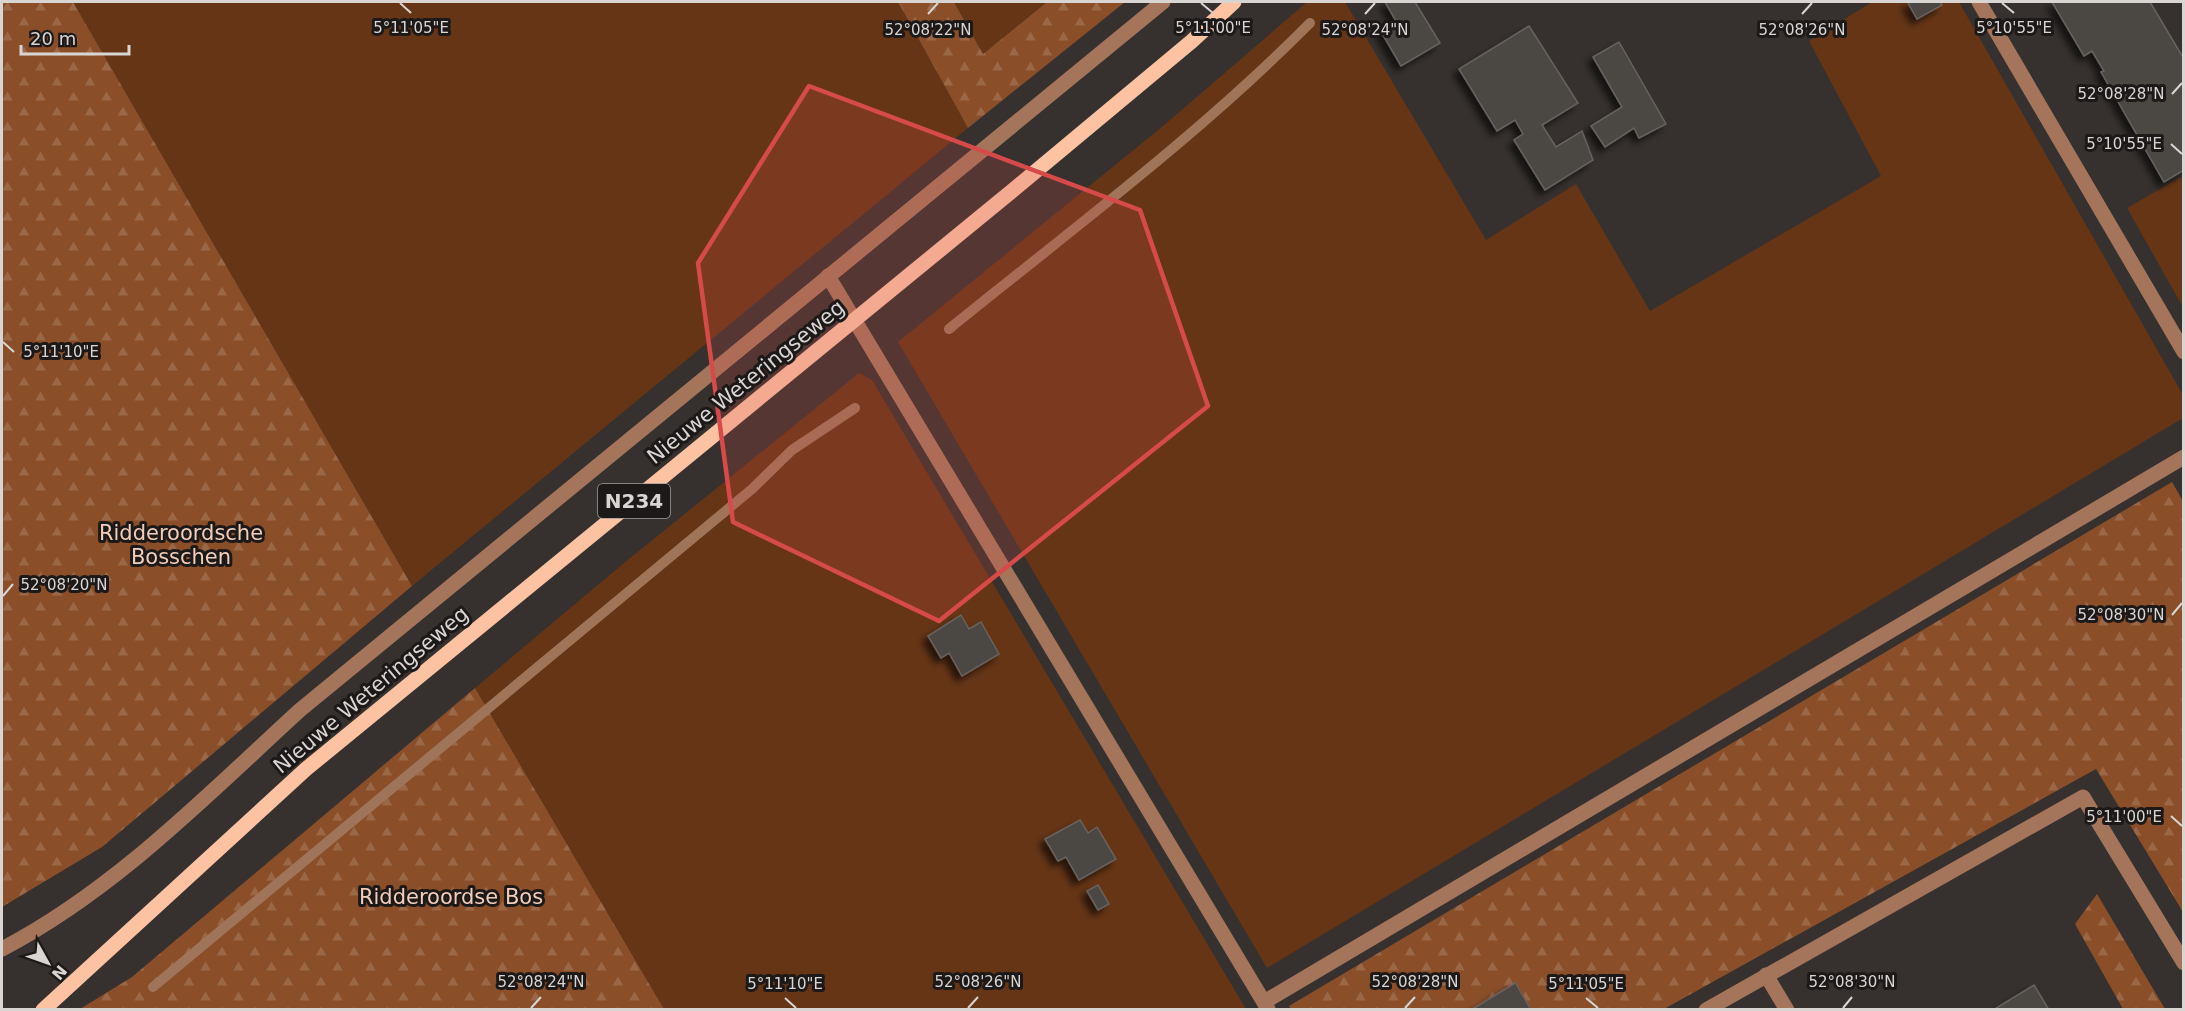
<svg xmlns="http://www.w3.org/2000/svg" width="2185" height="1011" viewBox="0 0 2185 1011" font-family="'DejaVu Sans',sans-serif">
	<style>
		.green { fill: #653516 }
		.forest { fill: url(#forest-firs) }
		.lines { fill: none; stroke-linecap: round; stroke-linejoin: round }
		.stream { stroke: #9f7459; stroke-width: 10 }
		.building { fill: #4b4643; stroke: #67625f; stroke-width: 1.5; filter: url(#shadow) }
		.minor { stroke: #a4755b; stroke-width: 15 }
		.major { stroke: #fcc2a2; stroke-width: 15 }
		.marked { fill: #d64b4a; fill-opacity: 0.2; stroke: #d64b4a; stroke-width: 4.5; stroke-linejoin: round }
		.ticks { fill: none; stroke: #d8d5d3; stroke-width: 2 }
		.labels { text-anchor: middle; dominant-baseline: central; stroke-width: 6; stroke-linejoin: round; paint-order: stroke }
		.shield { fill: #1c1918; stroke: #a09d9b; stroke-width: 1.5 }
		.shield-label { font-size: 20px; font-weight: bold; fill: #d8d5d3 }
		.street-label { font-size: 21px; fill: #d8d5d3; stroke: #1c1918 }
		.park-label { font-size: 21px; fill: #f2cdb9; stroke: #1c1918 }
		.ticks-label { font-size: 15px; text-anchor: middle; fill: #d8d5d3; stroke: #1c1918; stroke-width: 6; stroke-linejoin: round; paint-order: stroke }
	</style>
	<defs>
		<pattern id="forest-firs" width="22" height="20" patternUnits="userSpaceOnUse" patternTransform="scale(1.5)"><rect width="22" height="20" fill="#8a4e29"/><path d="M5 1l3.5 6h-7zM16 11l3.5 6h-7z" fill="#9a6747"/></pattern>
		<filter id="shadow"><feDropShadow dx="-5.5" dy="5.5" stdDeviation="3" flood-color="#0009"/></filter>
	</defs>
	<rect width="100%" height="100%" fill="#36312e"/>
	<g class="green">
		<path d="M 73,2 L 898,2 L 968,128 L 412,586 Z"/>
		<path d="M 954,2 L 1047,2 L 983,54 Z"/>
		<path d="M 1307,2 L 1345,2 L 1486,240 L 1576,184 L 1650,311 L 1881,176 L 1809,41 L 1872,2 L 1959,2 L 2183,395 L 2183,418 L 1267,968 L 898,342 L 1163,126 Z"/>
		<path d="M 2183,176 L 2183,307 L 2127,208 Z"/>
		<path d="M 859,373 L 872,380 L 1246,1009 L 664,1009 L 475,688 L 624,563 Z"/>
	</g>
	<g class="forest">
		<path d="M 2,2 L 73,2 L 412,586 L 102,847 L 2,907 Z"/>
		<path d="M 898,2 L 954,2 L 983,54 L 1047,2 L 1125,2 L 968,128 Z"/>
		<path d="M 2172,482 L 2184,503 L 2183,912 L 2096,769 L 1664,1009 L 1291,1010 L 1289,1006 Z"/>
		<path d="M 475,688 L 664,1009 L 80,1009 L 132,977 Z"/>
		<path d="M 2097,894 L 2165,1009 L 2123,1009 L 2075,924 Z"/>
	</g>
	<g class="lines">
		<g class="stream">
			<path d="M 949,329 C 1071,230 1199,135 1310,23"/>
			<path d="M 153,987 L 752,489 L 792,450 L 855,408"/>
		</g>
	</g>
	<g class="building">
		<path d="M 1385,2 L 1415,2 L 1440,43 L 1401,66 L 1380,30 L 1396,21 Z"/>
		<path d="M 1911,2 L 1940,2 L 1942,5 L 1917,19 L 1908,3 Z"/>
		<path d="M 2052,2 L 2150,2 L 2184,59 L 2184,170 L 2164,182 L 2101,72 L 2104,71 L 2092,51 L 2084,56 Z"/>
		<path d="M 1529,26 L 1578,103 L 1542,125 L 1556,147 L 1582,131 L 1593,160 L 1545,190 L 1514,140 L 1523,134 L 1515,120 L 1497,131 L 1459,69 Z"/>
		<path d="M 1619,42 L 1666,124 L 1639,138 L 1634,128 L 1605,147 L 1591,126 L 1622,107 L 1593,57 Z"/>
		<path d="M 961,615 L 969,629 L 981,622 L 999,654 L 962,676 L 949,653 L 941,658 L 928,636 Z"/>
		<path d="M 1080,820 L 1088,833 L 1097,827 L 1116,859 L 1079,880 L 1066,857 L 1058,861 L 1045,839 Z"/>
		<path d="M 1098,885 L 1109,904 L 1098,910 L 1087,891 Z"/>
		<path d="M 1515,982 L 1531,1010 L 1471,1010 L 1514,984 Z"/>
		<path d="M 2034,985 L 2049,1010 L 1993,1010 Z"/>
	</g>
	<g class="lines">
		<g class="minor">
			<path d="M 1979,2 L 2184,352"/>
			<path d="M 828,276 L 1268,1009"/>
			<path d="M 2,949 C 115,890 206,796 300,710 L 1163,2"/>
			<path d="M 1766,975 L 1787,1010"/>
			<path d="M 1264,1002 L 2184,457"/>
			<path d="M 1706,1010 L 2083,797 L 2184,963"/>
		</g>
		<path class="major" d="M 43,1010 L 306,769 L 1012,191 L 1192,41 L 1234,2"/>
	</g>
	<path class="marked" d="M 809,86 L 1140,210 L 1208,406 L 939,621 L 733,522 L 698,263 Z"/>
	<path class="ticks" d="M 400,3 L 411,13M 1201,3 L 1213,13M 2002,3 L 2014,13M 928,14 L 938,3M 1365,14 L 1375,3M 1802,14 L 1812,3M 2172,94 L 2182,83M 2171,144 L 2182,154M 3,342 L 14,352M 3,596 L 13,584M 2172,615 L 2182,603M 2171,816 L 2182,826M 785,998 L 796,1008M 1586,998 L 1598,1008M 531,1008 L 541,997M 968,1008 L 978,997M 1405,1008 L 1415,997M 1843,1008 L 1852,997"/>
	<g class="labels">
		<rect class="shield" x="598" y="484" width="72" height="34" rx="4.5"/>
		<g class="shield-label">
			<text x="634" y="501">N234</text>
		</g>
		<g class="street-label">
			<text transform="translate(746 382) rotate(-39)">Nieuwe Weteringseweg</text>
			<text transform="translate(371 690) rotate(-40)">Nieuwe Weteringseweg</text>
		</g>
		<g class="park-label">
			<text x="181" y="533">Ridderoordsche<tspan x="181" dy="24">Bosschen</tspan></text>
			<text x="451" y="897">Ridderoordse Bos</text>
		</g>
	</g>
	<g class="ticks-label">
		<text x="411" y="33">5°11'05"E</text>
		<text x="1213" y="33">5°11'00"E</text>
		<text x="2014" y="33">5°10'55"E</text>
		<text x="928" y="35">52°08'22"N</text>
		<text x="1365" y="35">52°08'24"N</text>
		<text x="1802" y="35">52°08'26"N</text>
		<text x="2121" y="99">52°08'28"N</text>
		<text x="2124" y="149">5°10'55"E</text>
		<text x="61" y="357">5°11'10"E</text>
		<text x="64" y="590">52°08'20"N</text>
		<text x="2121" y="620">52°08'30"N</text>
		<text x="2124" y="822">5°11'00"E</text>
		<text x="541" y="987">52°08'24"N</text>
		<text x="978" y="987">52°08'26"N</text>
		<text x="1415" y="987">52°08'28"N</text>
		<text x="1852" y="987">52°08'30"N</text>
		<text x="785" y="989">5°11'10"E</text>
		<text x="1586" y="989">5°11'05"E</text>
	</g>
	<rect width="2185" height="1011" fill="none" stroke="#d8d5d3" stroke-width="6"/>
	<g transform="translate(48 963) rotate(130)" stroke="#1c1918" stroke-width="4.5" paint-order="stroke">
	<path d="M0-4.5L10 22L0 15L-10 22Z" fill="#d8d5d3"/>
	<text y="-9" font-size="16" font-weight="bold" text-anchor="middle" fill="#d8d5d3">N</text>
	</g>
	<path d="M21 45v9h108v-9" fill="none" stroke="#d8d5d3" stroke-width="3"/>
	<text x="30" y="45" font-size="18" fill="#d8d5d3" stroke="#1c1918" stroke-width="4.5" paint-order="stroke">20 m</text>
</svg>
